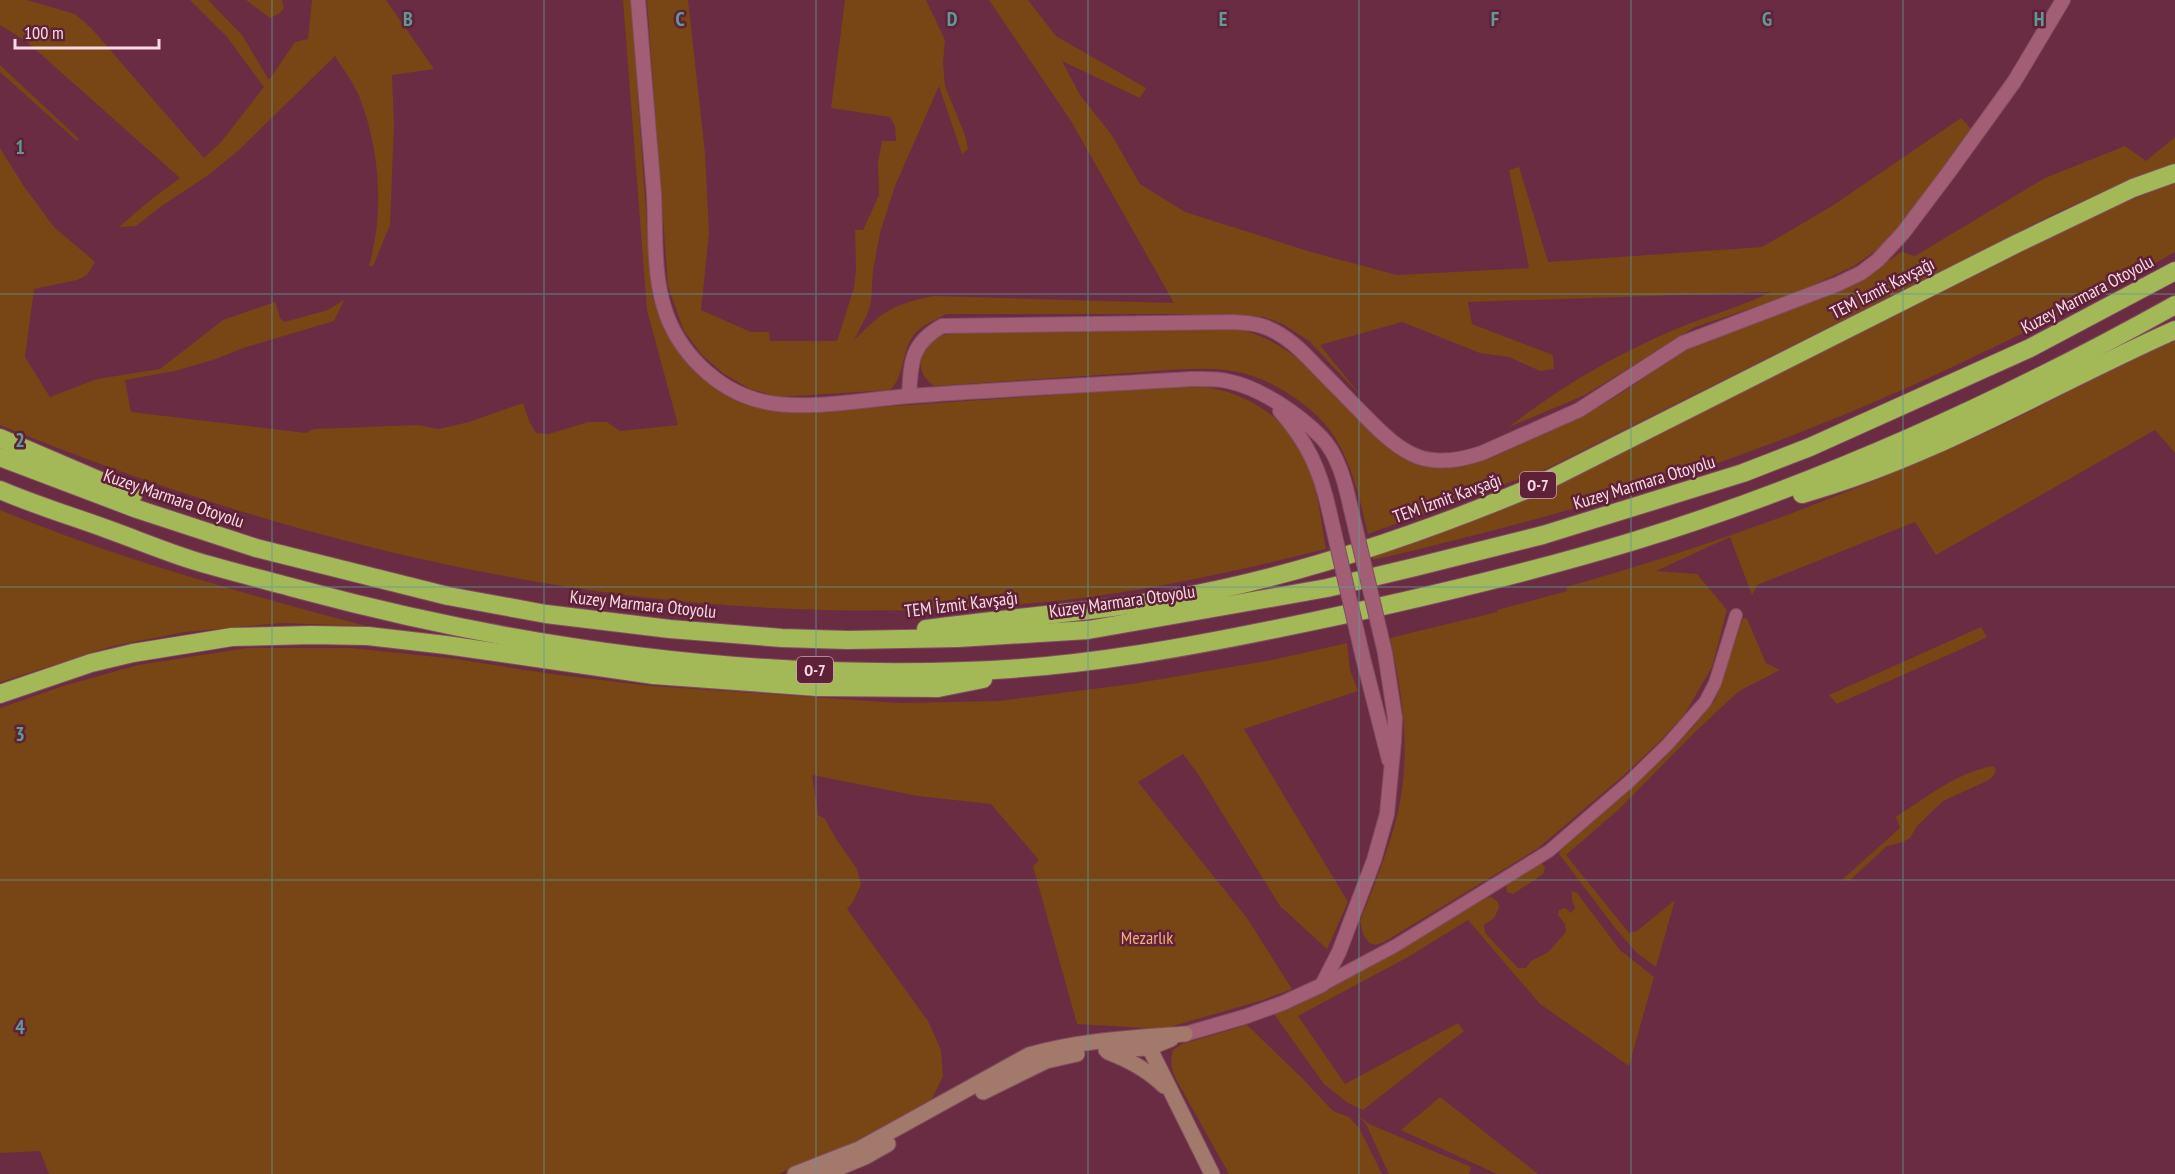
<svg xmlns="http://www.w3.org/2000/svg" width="2175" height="1174" viewBox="0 0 2175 1174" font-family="'PT Sans Narrow',sans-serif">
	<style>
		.green { fill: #784514 }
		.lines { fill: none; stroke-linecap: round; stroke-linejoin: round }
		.minor-casing { stroke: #804d61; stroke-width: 14 }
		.tertiary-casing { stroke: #804d61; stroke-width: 16 }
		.secondary-casing { stroke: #804d61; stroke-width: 17 }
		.motorway-casing { stroke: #804d61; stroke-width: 20 }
		.minor { stroke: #a25e74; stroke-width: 12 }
		.tertiary { stroke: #a25e74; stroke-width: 14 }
		.secondary { stroke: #a2796b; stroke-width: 15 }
		.motorway { stroke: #a3b857; stroke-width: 18 }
		.tertiary-bridge-casing { stroke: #804d61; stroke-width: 16; stroke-linecap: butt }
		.tertiary-bridge { stroke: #a25e74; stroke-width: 14 }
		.grid { fill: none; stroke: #619997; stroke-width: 1.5; stroke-opacity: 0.55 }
		.labels { text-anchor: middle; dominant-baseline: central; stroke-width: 5; stroke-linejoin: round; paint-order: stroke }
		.shield { fill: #5e2138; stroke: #cba3b0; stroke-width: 1.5 }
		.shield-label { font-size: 16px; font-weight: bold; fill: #fadbe3 }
		.street-label { font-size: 18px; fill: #fadbe3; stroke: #5e2138 }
		.park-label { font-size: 18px; fill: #f2ae77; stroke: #5e2138 }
		.grid-label { font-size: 20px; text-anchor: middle; font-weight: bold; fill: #619997; stroke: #5e2138; stroke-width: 5; stroke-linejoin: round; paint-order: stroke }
	</style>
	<rect width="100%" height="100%" fill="#6a2c43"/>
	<g class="green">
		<path d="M 0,0 L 27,0 L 75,14 L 92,29 L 204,158 L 221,142 L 264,87 L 227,37 L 190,0 L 208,0 L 242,35 L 269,80 L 295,42 L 308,39 L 312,0 L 386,0 L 434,69 L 392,75 L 394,126 L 390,225 L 373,266 L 369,266 C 384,213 380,153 361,101 C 355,84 344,71 335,56 L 238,151 L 207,176 L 163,205 L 136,226 L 119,227 L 148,202 L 180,178 L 26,41 L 0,25 Z"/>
		<path d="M 246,0 L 282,0 L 284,8 L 280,13 L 270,18 Z"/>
		<path d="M 623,0 L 631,0 L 652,296 C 676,364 719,406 792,413 L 1169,387 C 1183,387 1198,385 1211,388 C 1253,395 1296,426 1310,468 C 1318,494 1321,522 1326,549 C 1240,570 1153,590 1065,600 C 702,640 336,563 0,425 L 0,148 L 23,185 L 54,227 L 95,262 L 87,275 L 77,280 L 34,289 L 25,357 L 50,397 L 97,379 L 160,369 L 223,320 L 275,302 L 280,318 L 284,322 L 328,310 L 344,300 L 334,321 L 243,348 L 216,359 L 175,371 L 125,380 L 131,412 L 306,433 L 314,429 L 418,425 L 438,429 L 469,422 L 523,403 L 529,421 L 536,433 L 549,434 L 588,422 L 607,422 L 620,431 L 678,425 L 647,310 Z"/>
		<path d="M 647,0 L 688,0 L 705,153 L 709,233 L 701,310 L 751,332 L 769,332 L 770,341 L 837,341 L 854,288 L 856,269 L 855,230 L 863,230 L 879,195 L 878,162 L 882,141 L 896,141 L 895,126 L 890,117 L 831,108 L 845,0 L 926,0 L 945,40 L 943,63 L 945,86 L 965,135 L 968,149 L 962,154 L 939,86 L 895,186 L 880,233 L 873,271 L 871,302 L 867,315 L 854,340 C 885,310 891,305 934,296 L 1174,303 L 1071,121 L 989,0 L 1028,0 L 1056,36 L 1146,88 L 1140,98 L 1062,61 L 1080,95 L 1111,134 L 1140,184 L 1185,212 L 1311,252 L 1397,275 L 1529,268 L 1509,170 L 1519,167 L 1548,262 L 1762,247 L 1832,206 L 1961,118 L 1971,129 L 1901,226 L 1881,247 L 1854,266 L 1794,294 L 1695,327 L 1585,395 L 1509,427 C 1560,387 1616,354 1676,329 C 1707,316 1741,307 1771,292 L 1468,302 L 1472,324 L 1553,355 L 1554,369 L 1540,371 L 1509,357 L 1480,353 L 1402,322 L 1320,345 L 1361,396 L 1309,341 L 1283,324 L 1264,317 L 1174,314 L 946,314 C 934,321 918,326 911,339 C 902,355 904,377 890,390 L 779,397 L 750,389 L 724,374 L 702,355 L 684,331 L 668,286 Z"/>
		<path d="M 0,65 L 79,139 L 77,141 L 0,72 Z"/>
		<path d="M 2175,137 L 2175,163 L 2140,175 L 2058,212 L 1520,482 L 1519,479 L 1368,534 C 1359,497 1352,460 1329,429 C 1309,403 1269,378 1238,372 C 1207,365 1161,371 1129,373 C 1064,377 999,382 934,386 C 913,372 918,348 940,336 C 945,334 952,334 958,333 L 1234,328 C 1293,341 1323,382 1363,424 C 1377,438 1392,455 1413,462 C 1430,468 1449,467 1466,465 C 1487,462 1507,450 1526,442 C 1559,426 1592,412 1623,392 C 1651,374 1677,353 1707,340 C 1775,310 1840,299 1901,252 L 1915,256 L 2045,178 L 2125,146 L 2146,161 Z"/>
		<path d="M 2175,182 L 2175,252 C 2050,323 1920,386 1786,438 C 1652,490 1513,527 1373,560 L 1373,556 L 1590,469 L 1865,329 L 2100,213 Z"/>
		<path d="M 2175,341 L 2175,453 L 2155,430 L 1936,555 L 1915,522 L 1757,585 L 1752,595 L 1730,537 L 1656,571 L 1697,574 L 1727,610 L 1712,667 L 1684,715 L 1661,740 L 1623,776 L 1537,849 L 1384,942 L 1376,945 L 1369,943 L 1363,934 L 1360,921 C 1374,886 1389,849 1398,812 C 1411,754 1403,695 1390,638 L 1497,612 L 1497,610 L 1567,591 L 1566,587 C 1709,547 1848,495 1983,434 C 2048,404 2110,369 2175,341 Z"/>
		<path d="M 0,510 C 118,559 242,593 366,626 L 282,623 L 185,632 L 113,646 L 0,682 Z"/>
		<path d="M 1743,618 L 1747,619 L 1766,663 L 1780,670 L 1739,691 L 1697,730 L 1618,810 L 1566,855 L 1629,933 L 1637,931 L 1675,900 L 1656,967 L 1637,953 L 1616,929 L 1559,854 L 1561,848 C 1616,803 1672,757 1715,700 Z"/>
		<path d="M 1981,627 L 1987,637 L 1975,643 L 1837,704 L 1829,695 Z"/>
		<path d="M 1347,643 L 1350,670 L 1358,691 L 1244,729 L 1348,902 L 1327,949 L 1280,906 L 1198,774 L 1183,754 L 1138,782 L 1247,918 L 1292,989 L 1263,1000 L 1163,1029 L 1077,1024 L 1033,866 L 1039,860 L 991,804 L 918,796 L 812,775 L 818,815 L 825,819 L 836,839 L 857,869 L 861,885 L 853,902 L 847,909 L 928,1021 L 941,1050 L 943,1076 L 932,1099 L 834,1153 L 777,1174 L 49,1174 L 40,1151 L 0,1153 L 0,708 L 63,686 L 138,665 L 247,648 L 351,648 L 456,659 L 551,674 L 651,686 L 899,703 L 999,701 L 1132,684 L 1272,660 Z"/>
		<path d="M 1993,766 L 1996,770 L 1994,775 L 1989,780 L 1943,801 L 1917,826 L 1910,838 L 1903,842 L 1887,846 L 1849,881 L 1843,879 L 1900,828 L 1896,817 C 1926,798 1957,772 1993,766 Z"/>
		<path d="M 1541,862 L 1545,868 L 1543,874 L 1513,894 L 1507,892 L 1506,885 Z"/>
		<path d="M 1572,891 L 1577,893 L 1620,950 L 1654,977 L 1629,1066 L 1540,1004 L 1468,920 L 1408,957 L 1298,1016 L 1345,1084 L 1458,1023 L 1464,1031 L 1363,1110 L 1348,1103 L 1324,1084 L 1274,1014 L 1360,972 L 1485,898 L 1491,897 L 1498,902 L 1499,908 L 1494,918 L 1484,925 L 1485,933 L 1518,968 L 1526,968 L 1531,961 L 1548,952 L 1566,932 L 1565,924 L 1558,915 L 1559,910 L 1565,908 L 1571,913 L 1575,908 L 1572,900 Z"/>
		<path d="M 1247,1025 L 1302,1078 L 1333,1111 L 1349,1117 L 1359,1128 L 1382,1174 L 1229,1174 L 1177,1081 C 1171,1069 1170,1063 1173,1050 L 1182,1044 Z"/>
		<path d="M 1440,1097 L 1538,1174 L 1497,1174 L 1401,1130 Z"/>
		<path d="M 1355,1113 L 1369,1124 L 1471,1167 L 1469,1174 L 1389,1174 L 1366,1124 Z"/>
	</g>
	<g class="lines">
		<g class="minor-casing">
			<path id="minor" d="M 1322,985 L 1395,946 L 1549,851 L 1630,781 L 1668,744 L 1705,702 L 1715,683 L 1736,615"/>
		</g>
		<g class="tertiary-casing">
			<g id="tertiary">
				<path d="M 638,0 C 643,65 649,129 654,194 C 656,231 653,272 664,307 C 677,351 716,390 761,401 C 804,412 865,399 910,396 C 1003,389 1097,385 1190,379 C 1203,379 1215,378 1227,381 C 1259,387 1299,414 1322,438 C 1338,455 1345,482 1350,505"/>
				<path d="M 909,396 C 911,363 910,344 942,326 L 1234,322 C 1244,323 1255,323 1265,327 C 1286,335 1301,350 1316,366 C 1332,382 1348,399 1365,416 C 1403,455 1426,472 1482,453 L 1579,410 L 1683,343 L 1838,284 L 1861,273 L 1878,260 L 1903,233 L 1949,172 L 2014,82 L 2063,0"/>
				<path d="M 1280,411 C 1308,443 1320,470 1329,510"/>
				<path d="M 1363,658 L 1389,760"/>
				<path d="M 1185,1034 L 1244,1017 L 1283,1003 L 1322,985 L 1339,952 L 1374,860 L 1387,814 L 1394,741 L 1395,718 L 1385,653"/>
			</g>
		</g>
		<g class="secondary-casing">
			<g id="secondary">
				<path d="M 1145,1039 L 1212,1174"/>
				<path d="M 1106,1050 L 1149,1048 L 1171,1039"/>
				<path d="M 1108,1052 C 1129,1060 1148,1070 1164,1086"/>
				<path d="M 983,1092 L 1046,1061 L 1077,1054"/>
				<path d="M 795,1174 L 859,1149 L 1029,1055 C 1080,1040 1133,1038 1185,1034"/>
				<path d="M 824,1174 L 865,1157 L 888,1144"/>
			</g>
		</g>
		<g class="motorway-casing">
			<g id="motorway">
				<path d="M 0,438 L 133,495"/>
				<path d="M 0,457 L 137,509 L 256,548 L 448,596 L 546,614 L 670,629 L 782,638 L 848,640 L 958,638 L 1088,630 L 1327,588 L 1415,567 L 1543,535 L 1743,473 L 1810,447 L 2030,348 L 2175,271"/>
				<path d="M 0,490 C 35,505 71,516 107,529 C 135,539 164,551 192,560 C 228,571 266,580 302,590 C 518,648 742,679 966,671 C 1082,668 1200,645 1314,621 C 1422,598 1529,573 1634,541 C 1823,483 2003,401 2175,305"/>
				<path d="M 1802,494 C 1934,457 2051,385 2175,330"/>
				<path d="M 926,629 C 1007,618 1089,612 1170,599 C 1297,577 1421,534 1540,484 L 2016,244 L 2133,188 L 2175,173"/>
				<path d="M 0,694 L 91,663 L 133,653 L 232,637 L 311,635 L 368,636 L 446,645 L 654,675 L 817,687 L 938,688 L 983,679"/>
			</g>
		</g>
		<use href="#minor" class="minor"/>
		<use href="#tertiary" class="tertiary"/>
		<use href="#secondary" class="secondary"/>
		<use href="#motorway" class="motorway"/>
		<g class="tertiary-bridge-casing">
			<g id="tertiary-bridge">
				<path d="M 1350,505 L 1385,653"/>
				<path d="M 1329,510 L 1363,658"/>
			</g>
		</g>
		<use href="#tertiary-bridge" class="tertiary-bridge"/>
	</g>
	<path class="grid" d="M 272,0 L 272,1174M 544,0 L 544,1174M 816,0 L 816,1174M 1088,0 L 1088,1174M 1359,0 L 1359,1174M 1631,0 L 1631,1174M 1903,0 L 1903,1174M 0,294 L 2175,294M 0,587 L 2175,587M 0,880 L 2175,880"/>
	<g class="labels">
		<g class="shield">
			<rect x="1520" y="472" width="36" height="26" rx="4.5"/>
			<rect x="797" y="657" width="36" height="26" rx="4.5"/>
		</g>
		<g class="shield-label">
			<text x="1538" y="485">O-7</text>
			<text x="815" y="670">O-7</text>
		</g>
		<g class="street-label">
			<text transform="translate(1882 288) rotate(-27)">TEM İzmit Kavşağı</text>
			<text transform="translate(2087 294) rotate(-28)">Kuzey Marmara Otoyolu</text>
			<text transform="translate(1644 482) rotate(-17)">Kuzey Marmara Otoyolu</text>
			<text transform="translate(174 498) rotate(19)">Kuzey Marmara Otoyolu</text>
			<text transform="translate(1447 498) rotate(-20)">TEM İzmit Kavşağı</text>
			<text transform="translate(1122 601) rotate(-8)">Kuzey Marmara Otoyolu</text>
			<text transform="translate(643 604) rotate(6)">Kuzey Marmara Otoyolu</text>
			<text transform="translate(961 604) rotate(-7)">TEM İzmit Kavşağı</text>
		</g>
		<g class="park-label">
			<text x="1147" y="937">Mezarlık</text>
		</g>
	</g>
	<g class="grid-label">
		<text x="408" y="26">B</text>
		<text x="680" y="26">C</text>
		<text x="952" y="26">D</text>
		<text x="1223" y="26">E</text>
		<text x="1495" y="26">F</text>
		<text x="1767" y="26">G</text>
		<text x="2039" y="26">H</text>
		<text x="20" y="154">1</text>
		<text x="20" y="447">2</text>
		<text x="20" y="741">3</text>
		<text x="20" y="1034">4</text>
	</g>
	<path d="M15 39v9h144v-9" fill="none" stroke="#fadbe3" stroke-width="3"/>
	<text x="24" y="39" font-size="18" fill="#fadbe3" stroke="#5e2138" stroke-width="4.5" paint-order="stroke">100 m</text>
</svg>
